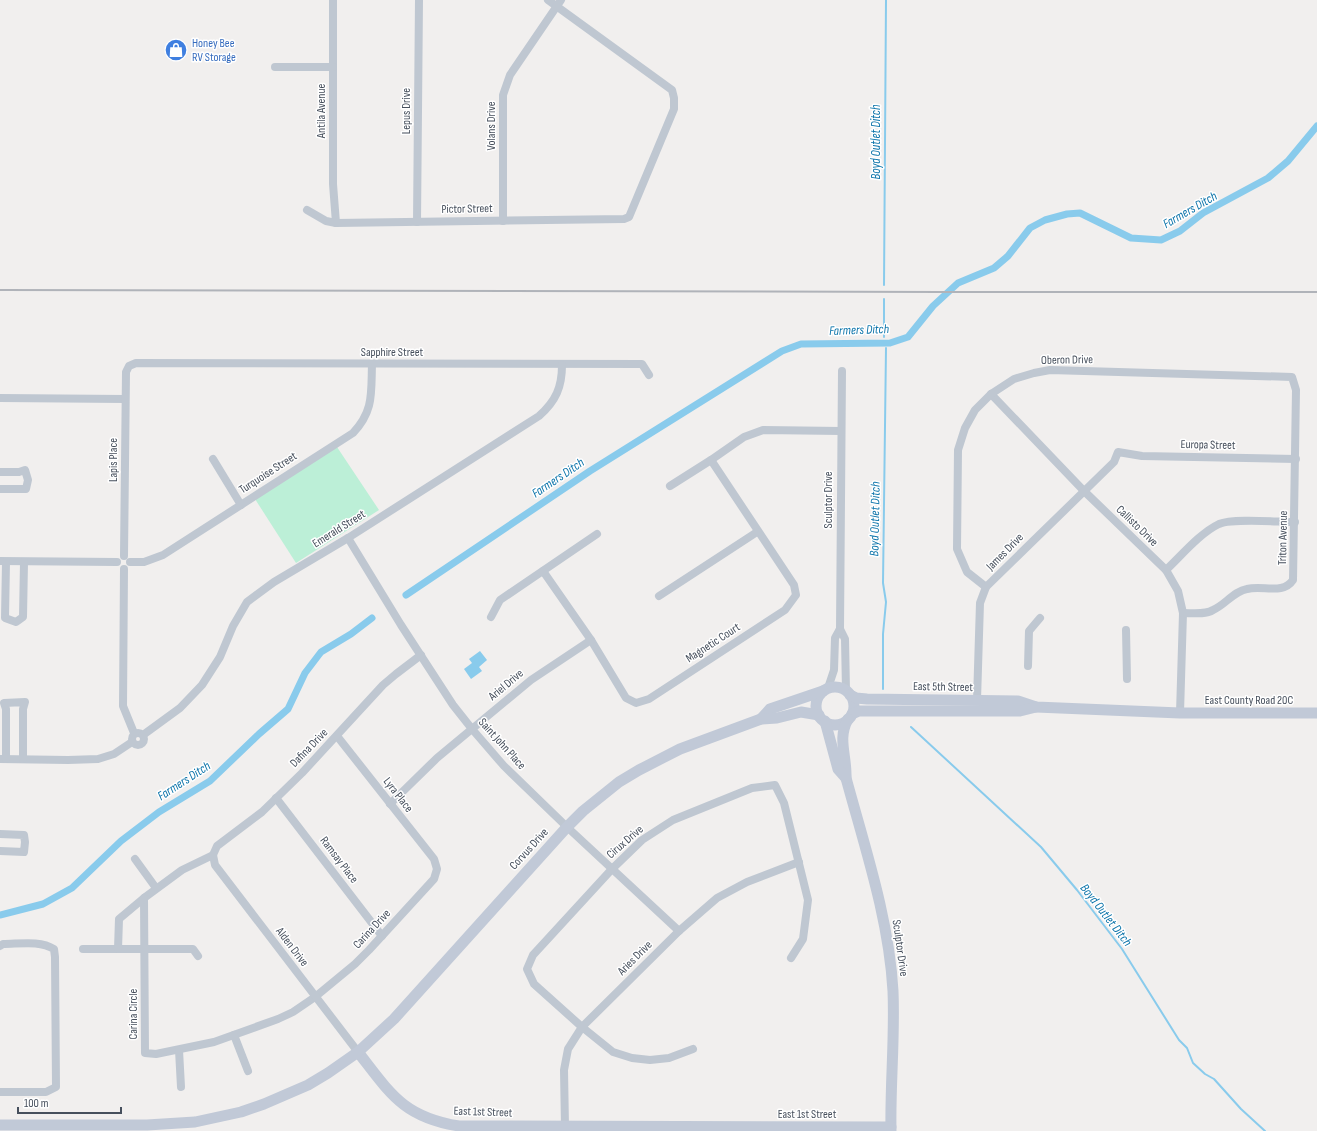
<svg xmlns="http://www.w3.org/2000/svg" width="1317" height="1131" viewBox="0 0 1317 1131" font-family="'Sofia Sans Condensed',sans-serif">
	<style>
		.green { fill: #bcefd7 }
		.water { fill: #89cbec }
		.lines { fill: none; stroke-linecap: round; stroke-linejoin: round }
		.stream { stroke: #89cbec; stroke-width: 2 }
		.canal { stroke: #89cbec; stroke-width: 7 }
		.street { stroke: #bfc7d1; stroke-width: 8 }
		.secondary { stroke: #c1c9d7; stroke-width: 11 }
		.rail { stroke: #b0b3b9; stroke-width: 2 }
		.labels { text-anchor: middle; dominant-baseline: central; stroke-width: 3; stroke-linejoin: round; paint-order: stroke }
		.shop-label { font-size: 12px; fill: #366cbe; stroke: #fff; text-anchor: start }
		.street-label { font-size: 12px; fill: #464f5c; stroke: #fff }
		.water-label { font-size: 13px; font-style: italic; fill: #0c74aa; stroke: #fff }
	</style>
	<rect width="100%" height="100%" fill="#f1efee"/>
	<path class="green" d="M 337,447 L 379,510 L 296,563 L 255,499 Z"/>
	<path class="water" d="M 480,651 L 487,660 L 479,667 L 482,671 L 471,679 L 464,669 L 472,663 L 469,659 Z"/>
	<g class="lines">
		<g class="stream">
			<path d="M 884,285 L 886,0"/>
			<path d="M 884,299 L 884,337"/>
			<path d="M 883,689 L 883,634 L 886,602 L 883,583 L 886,348"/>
			<path d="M 911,727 L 1041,847 L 1077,890 L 1122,949 L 1179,1040 L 1187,1048 L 1193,1063 L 1205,1074 L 1214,1079 L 1241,1109 L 1265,1131"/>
		</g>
		<g class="canal">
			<path d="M 406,595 L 590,471 L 782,351 L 801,344 L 890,343 L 908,337 L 933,306 L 958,283 L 994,268 L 1008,256 L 1030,228 L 1045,220 L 1067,214 L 1080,213 L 1131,238 L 1161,240 L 1180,231 L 1203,213 L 1268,178 L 1288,161 L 1317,126"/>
			<path d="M 0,915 L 43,904 L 72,888 L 121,841 L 159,812 L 210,781 L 259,734 L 288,709 L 305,673 L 321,652 L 351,634 L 372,618"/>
		</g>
		<g class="street">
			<path d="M 333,0 L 333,184 L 336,223"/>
			<path d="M 275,67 L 333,67"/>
			<path d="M 307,210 L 326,221 L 336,223 L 624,219 L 629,217 L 674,109 L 674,98 L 672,90 L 548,0"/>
			<path d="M 503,221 L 503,95 L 510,75 L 561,0"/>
			<path d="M 417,222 L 419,0"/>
			<path d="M 991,394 L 1084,491 L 1166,570 L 1178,591 L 1183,613 L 1180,713"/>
			<path d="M 0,398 L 125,399"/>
			<path d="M 213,459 L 241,505"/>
			<path d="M 0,472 L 19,472 L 25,470 L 28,480 L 26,489 L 0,489"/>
			<path d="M 670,486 L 711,460 L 744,437 L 763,430 L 841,431"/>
			<path d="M 348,538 L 401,625 L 453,705 L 472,729 L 504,766 L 567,827 L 679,931"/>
			<path d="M 124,556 L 126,372 L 129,366 L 136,363 L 642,364 L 649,375"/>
			<path d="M 0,561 L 117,562"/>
			<path d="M 6,562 L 5,618 L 16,622 L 23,617 L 24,562"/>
			<path d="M 130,562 L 144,562 L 163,555 L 353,433 C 374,411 371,393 372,364"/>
			<path d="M 124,569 L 123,706 L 134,733"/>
			<path d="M 1166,570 C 1181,556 1200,533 1219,524 C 1233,518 1278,522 1295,522"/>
			<path d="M 543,571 L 591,640 L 626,698 L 636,703 L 649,699 L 785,610 L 796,595 L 794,585 L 711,460"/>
			<path d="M 986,587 L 967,572 L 957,549 L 958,450 L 965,428 L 975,410 L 991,394 L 1014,379 L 1034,373 L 1050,370 L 1292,377 L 1296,390 L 1293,580 C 1283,595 1263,585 1247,589 C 1234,591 1225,605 1213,610 C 1205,615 1192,613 1183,613"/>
			<path d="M 659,596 L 757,532"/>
			<path d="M 491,617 L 500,600 L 597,534"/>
			<path d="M 840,629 L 845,639 L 846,691"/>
			<path d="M 1126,630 L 1127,679"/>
			<path d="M 1028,666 L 1029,631 L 1040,618"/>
			<path d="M 828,688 L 834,670 L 835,638 L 840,629 L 842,371"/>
			<path d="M 977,700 L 980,603 L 986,587 L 1114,462 L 1118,452 L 1142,456 L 1296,459"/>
			<circle cx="138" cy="739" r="6"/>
			<path d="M 143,735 L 180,708 L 202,685 L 220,657 L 233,626 L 247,602 L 274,582 L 348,538 L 539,416 C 556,401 562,387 562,365"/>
			<path d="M 0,759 L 68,760 L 98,759 L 114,754 L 132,742"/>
			<path d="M 6,759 L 6,709 L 4,703 L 25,702 L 23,709 L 23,759"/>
			<path d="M 276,798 L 382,936"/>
			<path d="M 390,804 L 437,758 L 531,680 L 591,640"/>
			<path d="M 0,834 L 24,835 L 25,842 L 24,852 L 0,851"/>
			<path d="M 213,855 L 182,870 L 144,898 L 145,1053 L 156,1054 L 214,1042 L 278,1019 L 293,1012 L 315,997 L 355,964 L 369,950 L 434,879 L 437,869 L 434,859 L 337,736"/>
			<path d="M 135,859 L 156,888"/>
			<path d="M 0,946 L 3,944 C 19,944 40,940 54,949 L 55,957 L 56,1087 L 46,1092 L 0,1092"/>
			<path d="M 83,949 L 193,949 L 198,956"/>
			<path d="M 118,949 L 119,919 L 144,898"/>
			<path d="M 234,1035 L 248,1071"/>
			<path d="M 693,1049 L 669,1058 L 650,1060 L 632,1058 L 613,1052 L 582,1027 L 534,984 L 527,969 L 533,955 L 612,869 L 642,840 L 673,820 L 752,788 L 775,785 L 784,803 L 808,900 L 803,939 L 791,958"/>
			<path d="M 179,1050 L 181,1087"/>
			<path d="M 358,1052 L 215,865 L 213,855 L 217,846 L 262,812 L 302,773 L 383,685 L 396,674 L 421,655"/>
			<path d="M 565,1127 L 564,1070 L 568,1049 L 582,1027 L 679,931 L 717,898 L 747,882 L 799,862"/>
		</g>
		<g class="secondary">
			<circle cx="835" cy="706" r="19"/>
			<path d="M 850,695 L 856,698 L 867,699 L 1018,701 L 1036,707 L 1180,713 L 1317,713"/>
			<path d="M 852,714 L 859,711 L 1020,711 L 1036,707"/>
			<path d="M 761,719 L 770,709 L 823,691"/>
			<path d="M 848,719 C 837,739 847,756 846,778 C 865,848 889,919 893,991 C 895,1038 890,1085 891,1131"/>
			<path d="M 825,721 L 838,769 L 846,778"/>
			<path d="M 358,1052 C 390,1093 403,1117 459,1126 L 891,1127"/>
			<path d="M 0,1125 L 147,1125 L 195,1122 L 241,1112 L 264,1104 L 308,1085 L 328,1073 L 358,1052 L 394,1019 L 567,827 L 583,811 L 619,782 L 639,770 L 680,749 L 761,719 L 777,718 L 801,712 L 819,715"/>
		</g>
		<path class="rail" d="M 0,290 L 941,292 L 1317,292"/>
	</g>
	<defs>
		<g id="shop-disc" transform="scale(1.15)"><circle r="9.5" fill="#3f7fe0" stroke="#fff"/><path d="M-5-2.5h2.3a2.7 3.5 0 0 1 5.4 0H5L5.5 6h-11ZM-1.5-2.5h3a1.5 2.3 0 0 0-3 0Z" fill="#fff"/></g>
	</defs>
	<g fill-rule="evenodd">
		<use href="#shop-disc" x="176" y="50"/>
	</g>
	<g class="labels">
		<g class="shop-label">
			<text x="192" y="43">Honey Bee<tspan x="192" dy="14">RV Storage</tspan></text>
		</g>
		<g class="street-label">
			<text transform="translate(321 111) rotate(-90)">Antila Avenue</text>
			<text transform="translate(406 111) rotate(-90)">Lepus Drive</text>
			<text transform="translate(491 126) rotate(-90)">Volans Drive</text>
			<text transform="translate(467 209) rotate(-1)">Pictor Street</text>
			<text x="392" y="352">Sapphire Street</text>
			<text transform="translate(1067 360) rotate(-1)">Oberon Drive</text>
			<text transform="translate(1208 445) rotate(1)">Europa Street</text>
			<text transform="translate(113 460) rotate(-90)">Lapis Place</text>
			<text transform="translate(268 473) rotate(-33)">Turquoise Street</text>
			<text transform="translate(828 500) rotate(-90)">Sculptor Drive</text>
			<text transform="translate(1137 526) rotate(44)">Callisto Drive</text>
			<text transform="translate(339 529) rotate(-32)">Emerald Street</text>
			<text transform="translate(1283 538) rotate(-89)">Triton Avenue</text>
			<text transform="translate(1005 552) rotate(-45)">James Drive</text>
			<text transform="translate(713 643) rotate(-33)">Magnetic Court</text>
			<text transform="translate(506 685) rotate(-40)">Ariel Drive</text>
			<text transform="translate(943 687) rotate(1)">East 5th Street</text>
			<text x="1249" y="700">East County Road 20C</text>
			<text transform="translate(502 744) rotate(48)">Saint John Place</text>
			<text transform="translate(309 748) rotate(-46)">Dafina Drive</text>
			<text transform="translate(398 795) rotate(52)">Lyra Place</text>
			<text transform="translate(625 842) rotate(-41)">Cirux Drive</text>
			<text transform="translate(529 849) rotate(-48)">Corvus Drive</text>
			<text transform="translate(339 860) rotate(53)">Ramsay Place</text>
			<text transform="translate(372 929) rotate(-47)">Carina Drive</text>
			<text transform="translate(292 947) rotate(53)">Alden Drive</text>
			<text transform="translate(900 948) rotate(82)">Sculptor Drive</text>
			<text transform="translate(635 958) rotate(-45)">Aries Drive</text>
			<text transform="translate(133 1014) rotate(-90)">Carina Circle</text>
			<text transform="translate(483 1112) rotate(2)">East 1st Street</text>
			<text x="807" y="1114">East 1st Street</text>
		</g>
		<g class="water-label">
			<text transform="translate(876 142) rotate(-90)">Boyd Outlet Ditch</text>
			<text transform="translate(1190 210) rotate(-30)">Farmers Ditch</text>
			<text transform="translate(859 330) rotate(-2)">Farmers Ditch</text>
			<text transform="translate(558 478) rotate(-34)">Farmers Ditch</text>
			<text transform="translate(875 519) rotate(-89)">Boyd Outlet Ditch</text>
			<text transform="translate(184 781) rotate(-33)">Farmers Ditch</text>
			<text transform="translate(1106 915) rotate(52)">Boyd Outlet Ditch</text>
		</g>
	</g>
	<path d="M18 1107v6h103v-6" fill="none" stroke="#464f5c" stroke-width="2"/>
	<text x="24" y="1107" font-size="12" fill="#464f5c" stroke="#ffffff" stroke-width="3" paint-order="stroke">100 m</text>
</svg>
